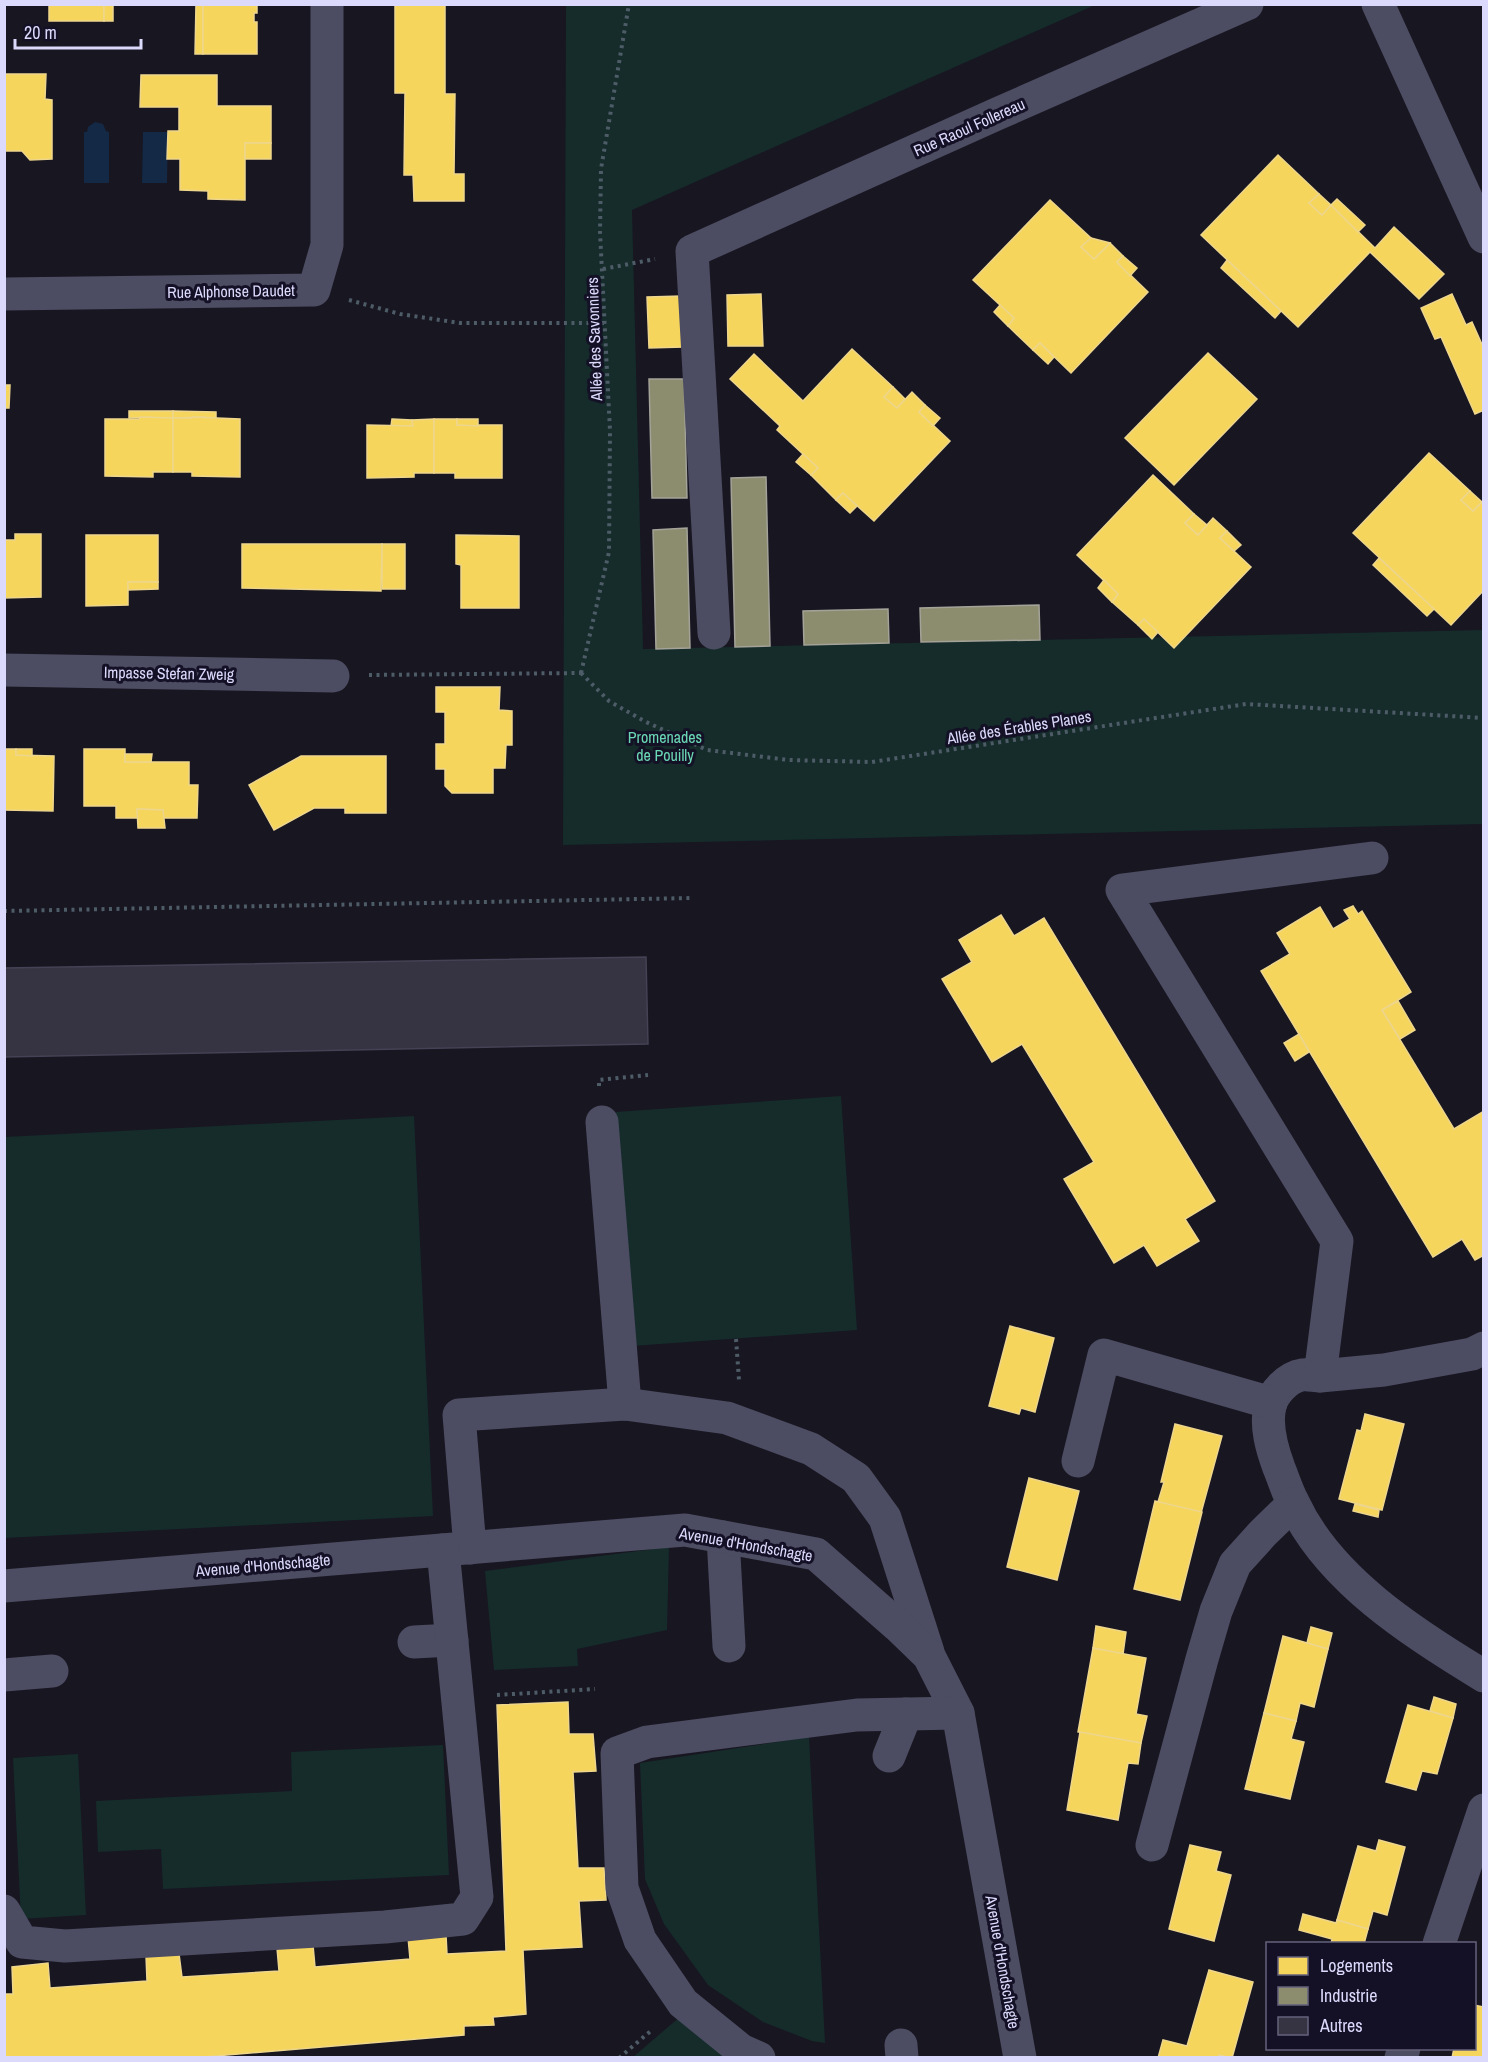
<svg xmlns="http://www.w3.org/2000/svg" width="1488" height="2062" viewBox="0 0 1488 2062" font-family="'Archivo Narrow',sans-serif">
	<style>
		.green { fill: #152c2b }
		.water { fill: #132945 }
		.homes { fill: #f6d55c; stroke: #eed68c; stroke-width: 1.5 }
		.industry { fill: #8c8c6e; stroke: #a4a399; stroke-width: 1.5 }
		.building { fill: #363443; stroke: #444254; stroke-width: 1.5 }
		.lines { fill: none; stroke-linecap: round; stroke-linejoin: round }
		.path { stroke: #4e5c68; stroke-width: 4; stroke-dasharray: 3 4.5; stroke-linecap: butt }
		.minor { stroke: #4c4c62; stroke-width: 33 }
		.labels { text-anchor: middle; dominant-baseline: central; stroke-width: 6; stroke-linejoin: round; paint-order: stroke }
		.street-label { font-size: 16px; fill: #dbd9fc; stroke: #141126 }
		.park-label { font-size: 16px; fill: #6ad8b5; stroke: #141126 }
	</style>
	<rect width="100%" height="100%" fill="#181621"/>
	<g class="green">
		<path d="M 566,5 L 1095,5 L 632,210 L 643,649 L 1483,630 L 1483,824 L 563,845 Z"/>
		<path d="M 841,1096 L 857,1330 L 632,1346 L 616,1112 Z"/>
		<path d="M 414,1116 L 433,1516 L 5,1538 L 5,1137 Z"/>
		<path d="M 669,1547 L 667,1630 L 577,1649 L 578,1666 L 494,1670 L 485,1571 Z"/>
		<path d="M 809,1737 L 825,2043 L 812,2041 L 763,2022 L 708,1985 L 664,1924 L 645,1879 L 640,1763 Z"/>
		<path d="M 443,1745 L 449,1875 L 163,1889 L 161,1849 L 98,1852 L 96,1801 L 292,1791 L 291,1752 Z"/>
		<path d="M 78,1754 L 86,1915 L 21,1919 L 13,1758 Z"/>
		<path d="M 681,2016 L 732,2058 L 632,2058 Z"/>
	</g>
	<g class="water">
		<path d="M 95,122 L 103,124 L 106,131 L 109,132 L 109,183 L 84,183 L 84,132 L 87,132 L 88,127 Z"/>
		<path d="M 143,132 L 168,132 L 167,183 L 142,183 Z"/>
	</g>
	<g class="homes">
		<rect x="49" y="4" width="55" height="17"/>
		<rect x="104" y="4" width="9" height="17"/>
		<path d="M 196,4 L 203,4 L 203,54 L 195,54 Z"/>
		<path d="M 203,4 L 257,4 L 257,13 L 254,13 L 254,22 L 257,22 L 257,54 L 203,54 Z"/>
		<path d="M 395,4 L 445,4 L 445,94 L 455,94 L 454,174 L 464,174 L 464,201 L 414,201 L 413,175 L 404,175 L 405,93 L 395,93 Z"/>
		<path d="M 4,74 L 46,74 L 45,99 L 52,100 L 52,159 L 30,160 L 22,151 L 4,151 Z"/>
		<path d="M 141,75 L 217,75 L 217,106 L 271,106 L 271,143 L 245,143 L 245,200 L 208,199 L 208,191 L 180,190 L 180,159 L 167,159 L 168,131 L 179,131 L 179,107 L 140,107 Z"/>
		<rect x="245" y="143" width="26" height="16"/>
		<path d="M 1278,155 L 1319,194 L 1309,203 L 1322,215 L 1331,205 L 1375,248 L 1394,227 L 1444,274 L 1419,299 L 1370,252 L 1298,327 L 1201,235 Z"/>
		<path d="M 1319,194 L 1331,205 L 1322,215 L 1309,203 Z"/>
		<path d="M 1337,199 L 1365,225 L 1358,232 L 1331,205 Z"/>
		<path d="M 1050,200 L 1091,238 L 1081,247 L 1094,259 L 1110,243 L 1123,256 L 1117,262 L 1148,292 L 1071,373 L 1040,343 L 1033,350 L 1008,326 L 1014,318 L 973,280 Z"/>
		<path d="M 1091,238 L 1110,243 L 1094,259 L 1081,247 Z"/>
		<path d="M 1123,256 L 1137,268 L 1130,276 L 1117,262 Z"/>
		<path d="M 1227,260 L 1281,311 L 1275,318 L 1221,268 Z"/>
		<path d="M 761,294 L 763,346 L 728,346 L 727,295 Z"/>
		<path d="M 1452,294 L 1466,325 L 1472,322 L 1484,349 L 1484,410 L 1475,414 L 1441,337 L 1435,339 L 1421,308 Z"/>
		<path d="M 681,296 L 683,347 L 649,348 L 647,297 Z"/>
		<path d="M 1000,305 L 1014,318 L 1008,326 L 994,312 Z"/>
		<path d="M 1040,343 L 1054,357 L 1048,364 L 1033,350 Z"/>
		<path d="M 852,349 L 893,387 L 884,397 L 897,408 L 912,392 L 925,405 L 919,412 L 950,441 L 874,521 L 843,493 L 836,500 L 811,475 L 818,468 L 777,430 L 780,426 L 730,379 L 754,354 L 803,401 Z"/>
		<path d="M 1208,353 L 1257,399 L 1174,485 L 1125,438 Z"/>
		<path d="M 4,385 L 10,385 L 9,408 L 4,408 Z"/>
		<path d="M 893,387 L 905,399 L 897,408 L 884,397 Z"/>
		<path d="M 925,405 L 940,418 L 933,426 L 919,412 Z"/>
		<path d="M 129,411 L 173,411 L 173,418 L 152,418 L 152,417 L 129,418 Z"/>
		<path d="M 173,411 L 216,412 L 216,419 L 206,419 L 205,417 L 173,418 Z"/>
		<path d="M 140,417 L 173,418 L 173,472 L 153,472 L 153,477 L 105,476 L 105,419 L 139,419 Z"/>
		<path d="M 193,417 L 240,419 L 240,477 L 192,476 L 192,472 L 173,472 L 173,418 L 192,418 Z"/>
		<path d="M 392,419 L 412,420 L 413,426 L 391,426 Z"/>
		<path d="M 434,419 L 434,473 L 414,473 L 414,477 L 367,478 L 367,425 L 413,426 L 412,420 Z"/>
		<path d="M 434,419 L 457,419 L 457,425 L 502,425 L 502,478 L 455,478 L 455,473 L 434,473 Z"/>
		<path d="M 457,419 L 478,419 L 478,426 L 457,425 Z"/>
		<path d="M 1429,453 L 1470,491 L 1461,500 L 1473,511 L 1482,502 L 1484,504 L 1484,590 L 1451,625 L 1353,533 Z"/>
		<path d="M 803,454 L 818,468 L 811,475 L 796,462 Z"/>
		<path d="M 1153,475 L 1194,514 L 1185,523 L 1198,535 L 1213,518 L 1227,531 L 1220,538 L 1251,567 L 1174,648 L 1144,619 L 1138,625 L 1112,602 L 1118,594 L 1077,555 Z"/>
		<path d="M 1470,491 L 1482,502 L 1473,511 L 1461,500 Z"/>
		<path d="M 843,493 L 857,506 L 850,513 L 836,500 Z"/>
		<path d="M 1194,514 L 1207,525 L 1198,535 L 1185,523 Z"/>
		<path d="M 1227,531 L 1241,545 L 1234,551 L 1220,538 Z"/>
		<path d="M 15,534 L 41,534 L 41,597 L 4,598 L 4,540 L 15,540 Z"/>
		<path d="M 86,535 L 158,535 L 158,582 L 128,582 L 128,605 L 86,606 Z"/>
		<path d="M 456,535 L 519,536 L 519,608 L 461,608 L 461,565 L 456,564 Z"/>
		<path d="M 242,544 L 382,544 L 381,591 L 242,588 Z"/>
		<rect x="382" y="544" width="23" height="45"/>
		<path d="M 1379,558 L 1434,609 L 1427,616 L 1373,565 Z"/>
		<path d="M 1104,580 L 1118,594 L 1112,602 L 1098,588 Z"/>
		<path d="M 128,582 L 158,582 L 158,589 L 128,590 Z"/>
		<path d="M 1144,619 L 1158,632 L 1152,639 L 1138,625 Z"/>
		<path d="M 436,687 L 500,687 L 499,710 L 512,711 L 512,745 L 506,745 L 505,768 L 493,768 L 493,793 L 452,793 L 445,786 L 445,769 L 436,769 L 436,744 L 445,744 L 445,712 L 436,712 Z"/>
		<path d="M 4,749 L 16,749 L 16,755 L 54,756 L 53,811 L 4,810 Z"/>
		<path d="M 16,749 L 32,749 L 32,756 L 16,755 Z"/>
		<path d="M 84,749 L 125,749 L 125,762 L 189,762 L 189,785 L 198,785 L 197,818 L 163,818 L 163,810 L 137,809 L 138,818 L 116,818 L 116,806 L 84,806 Z"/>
		<path d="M 125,754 L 152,754 L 151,762 L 125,762 Z"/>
		<path d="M 301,756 L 386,756 L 386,813 L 345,813 L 345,808 L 314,808 L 274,830 L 249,785 Z"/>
		<path d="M 137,809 L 163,810 L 165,828 L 138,828 Z"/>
		<path d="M 1353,906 L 1358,914 L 1362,911 L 1411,992 L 1382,1010 L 1454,1129 L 1484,1111 L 1484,1255 L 1475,1260 L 1462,1239 L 1433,1257 L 1261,971 L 1290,954 L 1277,933 L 1320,907 L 1333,929 L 1350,919 L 1344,910 Z"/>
		<path d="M 1001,915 L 1014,936 L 1044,918 L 1215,1201 L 1185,1219 L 1199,1241 L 1157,1266 L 1144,1245 L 1114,1263 L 1064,1179 L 1094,1162 L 1022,1044 L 992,1062 L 942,979 L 972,962 L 959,940 Z"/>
		<path d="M 1398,1001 L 1415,1030 L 1400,1039 L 1382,1010 Z"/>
		<path d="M 1299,1034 L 1309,1052 L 1295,1061 L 1284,1043 Z"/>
		<path d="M 1010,1326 L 1054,1338 L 1035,1412 L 1021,1408 L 1019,1414 L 989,1406 Z"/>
		<path d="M 1365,1414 L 1404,1424 L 1382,1510 L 1339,1499 L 1357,1430 L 1361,1431 Z"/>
		<path d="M 1175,1424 L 1222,1436 L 1201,1513 L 1158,1502 L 1164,1482 L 1161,1482 Z"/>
		<path d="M 1029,1478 L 1079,1491 L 1057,1580 L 1007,1567 Z"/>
		<path d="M 1155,1501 L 1202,1512 L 1180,1600 L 1134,1589 Z"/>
		<path d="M 1355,1504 L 1379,1510 L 1378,1517 L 1353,1511 Z"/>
		<path d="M 1096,1626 L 1126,1632 L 1123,1654 L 1093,1648 Z"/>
		<path d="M 1311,1627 L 1332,1633 L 1328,1649 L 1307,1643 Z"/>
		<path d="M 1283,1636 L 1328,1649 L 1314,1707 L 1300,1703 L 1296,1721 L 1264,1713 Z"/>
		<path d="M 1093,1648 L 1146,1658 L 1136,1714 L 1147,1716 L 1141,1743 L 1078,1732 Z"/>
		<path d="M 1434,1697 L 1456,1704 L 1453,1718 L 1430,1711 Z"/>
		<path d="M 568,1702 L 569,1734 L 593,1734 L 596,1771 L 573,1772 L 578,1868 L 604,1868 L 606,1900 L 579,1901 L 582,1947 L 523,1950 L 526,2014 L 493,2017 L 494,2025 L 464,2026 L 464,2035 L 192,2058 L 4,2058 L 4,1994 L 13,1994 L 12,1967 L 48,1963 L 50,1988 L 147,1981 L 146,1956 L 179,1954 L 182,1977 L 279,1971 L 277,1948 L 313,1945 L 315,1967 L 410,1959 L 408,1937 L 446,1935 L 447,1954 L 506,1951 L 497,1705 Z"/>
		<path d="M 1408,1705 L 1453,1718 L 1437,1774 L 1422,1771 L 1416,1790 L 1386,1782 Z"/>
		<path d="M 1264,1713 L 1296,1721 L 1291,1739 L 1304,1742 L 1290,1799 L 1245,1789 Z"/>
		<path d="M 1080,1732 L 1141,1743 L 1138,1764 L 1128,1763 L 1118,1820 L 1067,1810 Z"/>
		<path d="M 1379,1840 L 1405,1847 L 1387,1915 L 1373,1911 L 1368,1929 L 1337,1920 L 1358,1846 L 1376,1851 Z"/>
		<path d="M 1190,1845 L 1221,1852 L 1216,1871 L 1231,1875 L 1214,1941 L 1169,1929 Z"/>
		<path d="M 1303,1914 L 1336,1923 L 1337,1920 L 1368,1929 L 1364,1944 L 1331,1944 L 1332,1939 L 1299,1930 Z"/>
		<path d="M 1209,1970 L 1253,1982 L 1232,2058 L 1219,2055 L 1218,2058 L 1158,2058 L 1163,2040 L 1187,2046 Z"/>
		<path d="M 1474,2005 L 1484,2007 L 1484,2058 L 1452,2058 L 1454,2048 L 1474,2048 Z"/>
	</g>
	<g class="industry">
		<path d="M 649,379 L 684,379 L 687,498 L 652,498 Z"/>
		<path d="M 766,477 L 770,646 L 735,647 L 731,478 Z"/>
		<path d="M 687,528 L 690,648 L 656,649 L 653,530 Z"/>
		<path d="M 1039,605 L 1040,640 L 921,642 L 920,608 Z"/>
		<path d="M 888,609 L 889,643 L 804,645 L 803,611 Z"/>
	</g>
	<path class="building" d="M 646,957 L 648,1044 L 4,1057 L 4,968 Z"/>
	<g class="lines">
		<g class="path">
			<path d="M 603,269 L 655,259"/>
			<path d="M 349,300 L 400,314 L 460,323 L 604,323"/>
			<path d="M 581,673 L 609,701 L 644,721 L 707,750 L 789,760 L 872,762 L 1246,704 L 1484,718"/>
			<path d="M 581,673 L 609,552 L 610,431 L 600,232 L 601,169 L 629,4"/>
			<path d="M 369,675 L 581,673"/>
			<path d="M 4,911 L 693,898"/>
			<path d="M 599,1086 L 599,1080 L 648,1075"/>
			<path d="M 736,1339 L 739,1380"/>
			<path d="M 497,1695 L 595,1689"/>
			<path d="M 619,2058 L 653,2029"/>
		</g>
		<g class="minor">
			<path d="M 1378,4 L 1484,237"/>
			<path d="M 4,294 L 314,290 L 327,245 L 327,4"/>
			<path d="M 714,633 L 692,251 L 999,113 L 1247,4"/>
			<path d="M 4,670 L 333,676"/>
			<path d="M 1372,858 L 1122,890 L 1337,1241 L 1320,1376 C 1315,1376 1307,1374 1302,1375 C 1288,1377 1273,1393 1270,1406 C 1265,1426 1272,1449 1279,1468 C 1284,1480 1287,1491 1293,1502 C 1328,1579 1414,1634 1484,1676"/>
			<path d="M 602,1122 L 625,1404"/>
			<path d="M 1320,1376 L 1384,1370 L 1472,1354 L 1484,1348"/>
			<path d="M 1078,1461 L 1104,1355 L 1271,1403"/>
			<path d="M 723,1537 L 729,1646"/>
			<path d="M 470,1548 L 459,1415 L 625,1404 L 727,1418 L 811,1449 L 856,1478 L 885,1518 L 928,1652"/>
			<path d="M 4,1586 L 685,1530 L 816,1554 L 898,1626 L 929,1656 L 958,1713 L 1020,2058"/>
			<path d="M 414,1642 L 452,1640"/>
			<path d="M 4,1675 L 52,1671"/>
			<path d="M 889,1756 L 906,1714"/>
			<path d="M 1152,1845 L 1202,1659 L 1216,1611 L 1235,1564 L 1263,1533 L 1293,1504"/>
			<path d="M 4,1911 L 22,1942 L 65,1946 L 385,1927 L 463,1919 L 477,1897 L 443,1550"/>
			<path d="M 1439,1944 L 1484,1810"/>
			<path d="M 901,2045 L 902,2058"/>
			<path d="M 759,2058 L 741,2050 L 683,2003 L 640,1940 L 622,1888 L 617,1753 L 647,1742 L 857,1715 L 958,1713"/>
			<path d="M 1401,2058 L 1404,2048"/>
		</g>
	</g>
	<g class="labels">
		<g class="street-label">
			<text transform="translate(969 127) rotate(-24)">Rue Raoul Follereau</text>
			<text transform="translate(231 291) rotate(-1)">Rue Alphonse Daudet</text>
			<text transform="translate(594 339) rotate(-92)">Allée des Savonniers</text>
			<text transform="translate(169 673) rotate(1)">Impasse Stefan Zweig</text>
			<text transform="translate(1019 727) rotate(-9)">Allée des Érables Planes</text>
			<text transform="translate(746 1544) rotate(10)">Avenue d'Hondschagte</text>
			<text transform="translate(263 1565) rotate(-5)">Avenue d'Hondschagte</text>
			<text transform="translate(1003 1962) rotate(80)">Avenue d'Hondschagte</text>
		</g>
		<g class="park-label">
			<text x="665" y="737">Promenades<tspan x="665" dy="18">de Pouilly</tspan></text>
		</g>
	</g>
	<rect width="1488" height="2062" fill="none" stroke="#dbd9fc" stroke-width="12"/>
	<rect x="1266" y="1942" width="210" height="108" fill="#141126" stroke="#64617c" stroke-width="1.5"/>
	<rect x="1278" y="1957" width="30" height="18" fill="#f6d55c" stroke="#64617c" stroke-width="1.5"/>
	<text x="1320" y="1972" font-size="18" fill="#dbd9fc">Logements</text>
	<rect x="1278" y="1987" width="30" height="18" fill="#8c8c6e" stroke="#64617c" stroke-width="1.5"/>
	<text x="1320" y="2002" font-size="18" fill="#dbd9fc">Industrie</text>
	<rect x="1278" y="2017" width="30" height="18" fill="#363443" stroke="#64617c" stroke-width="1.5"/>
	<text x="1320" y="2032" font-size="18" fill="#dbd9fc">Autres</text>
	<path d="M15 39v9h126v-9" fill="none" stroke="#dbd9fc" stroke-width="3"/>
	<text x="24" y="39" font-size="18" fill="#dbd9fc" stroke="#141126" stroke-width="4.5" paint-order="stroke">20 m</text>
</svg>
